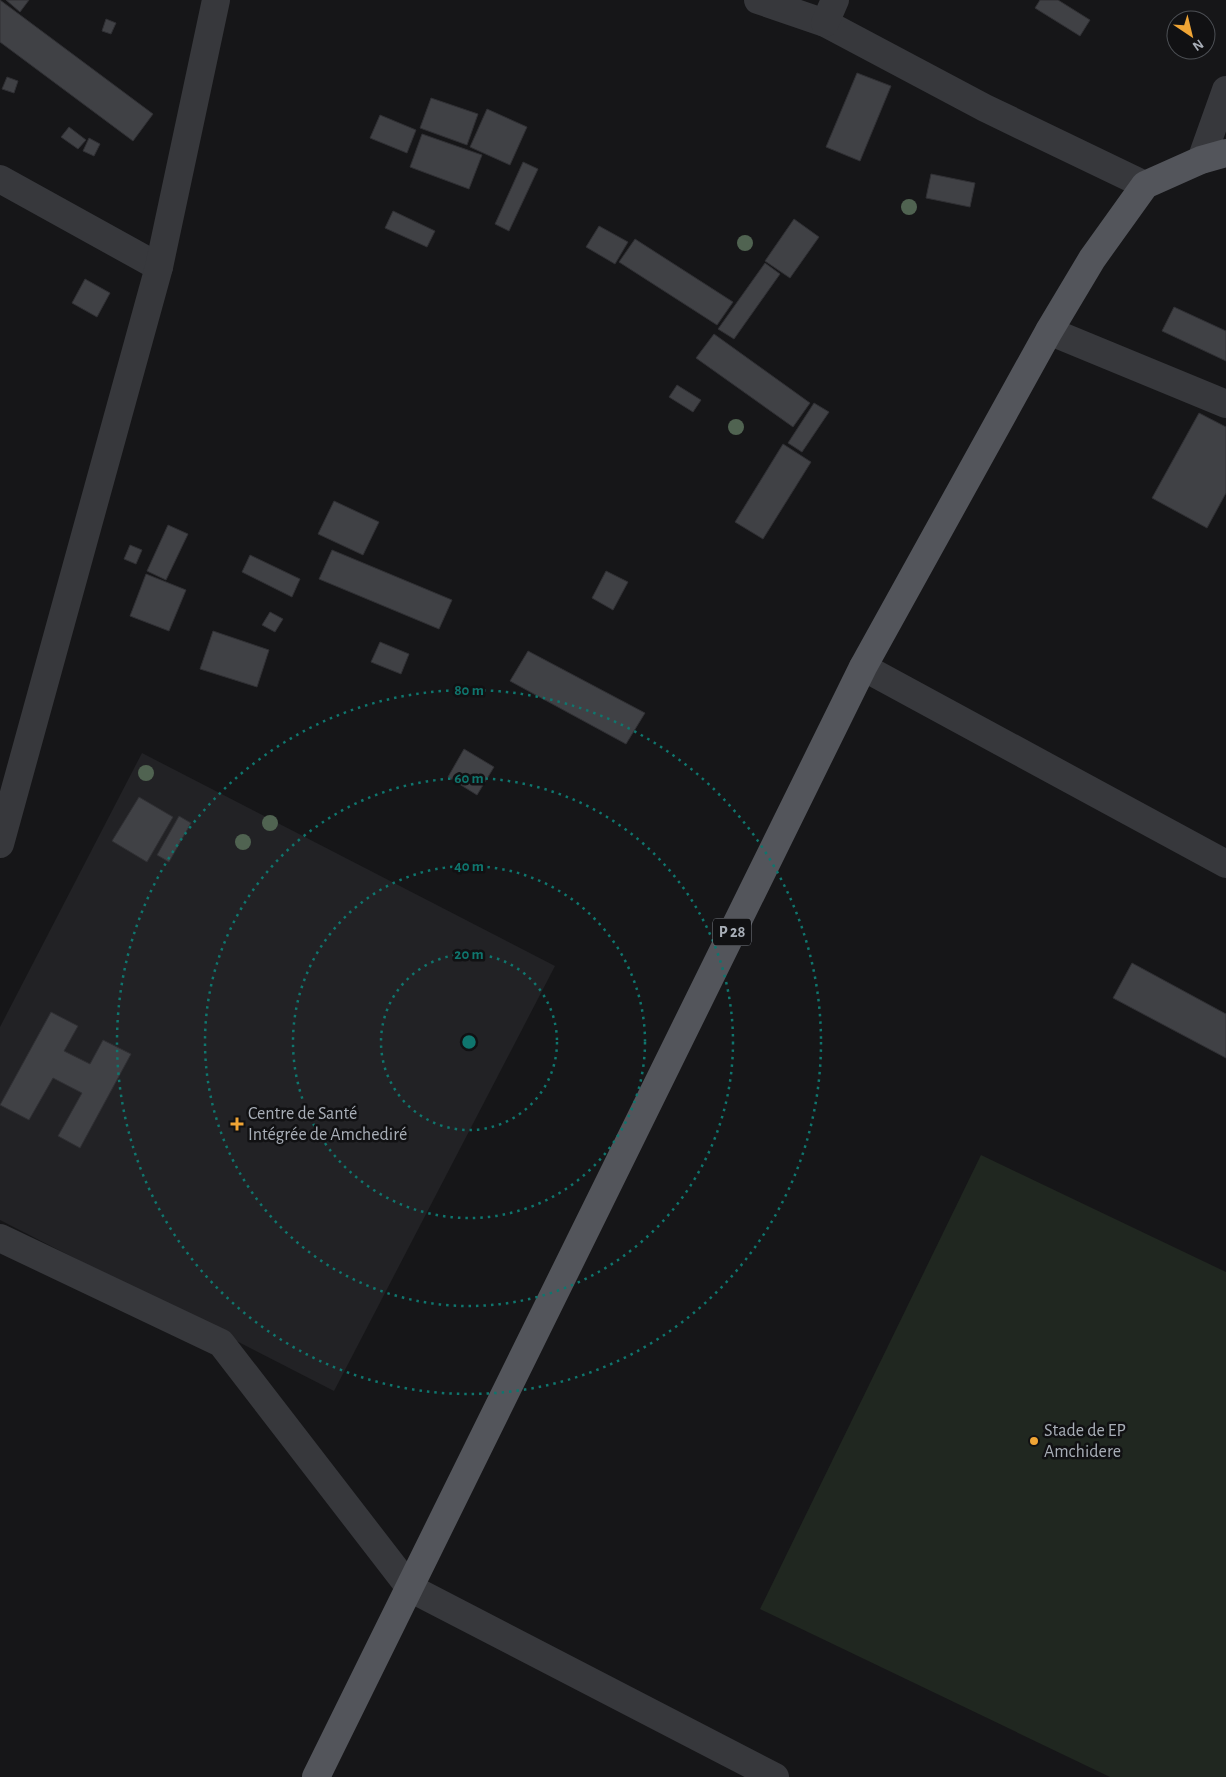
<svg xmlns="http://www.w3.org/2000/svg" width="1226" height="1777" viewBox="0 0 1226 1777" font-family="'Alegreya Sans',sans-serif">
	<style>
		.built { fill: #222225 }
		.green { fill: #202720 }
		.building { fill: #404145; stroke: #303034 }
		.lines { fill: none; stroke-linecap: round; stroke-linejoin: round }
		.minor { stroke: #37383c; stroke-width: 28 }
		.tertiary { stroke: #37383c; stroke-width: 28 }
		.primary { stroke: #53555b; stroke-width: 28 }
		.tree { fill: #506351 }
		.ring { fill: none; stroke: #0f766e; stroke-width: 2.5; stroke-dasharray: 2.5 5 }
		.poi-dot { fill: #f0a535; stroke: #111113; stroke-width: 2 }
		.labels { text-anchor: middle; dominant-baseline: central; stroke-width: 5; stroke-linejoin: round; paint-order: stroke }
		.shield { fill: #111113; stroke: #7b7f86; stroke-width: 1 }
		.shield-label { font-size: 16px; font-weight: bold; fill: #a8aeb7 }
		.poi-label { font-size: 18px; fill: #a8aeb7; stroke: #111113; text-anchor: start }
		.centre { fill: #0f766e; stroke: #111113; stroke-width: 2.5 }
		.ring-label { font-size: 15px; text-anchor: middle; font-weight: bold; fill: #0f766e; stroke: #111113; stroke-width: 5; stroke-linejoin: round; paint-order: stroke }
	</style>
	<rect width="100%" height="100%" fill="#161618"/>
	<path class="built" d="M 142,753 L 555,966 L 334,1391 L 0,1220 L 0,1027 Z"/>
	<path class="green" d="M 981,1155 L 1226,1272 L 1226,1777 L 1110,1777 L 760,1609 Z"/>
	<g class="building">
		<path d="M 0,0 L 153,114 L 133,141 L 0,42 Z"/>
		<path d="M 6,0 L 29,0 L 20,12 Z"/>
		<path d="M 1040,0 L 1058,0 L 1090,20 L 1080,36 L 1035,8 Z"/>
		<path d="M 106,19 L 116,23 L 111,34 L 102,31 Z"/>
		<path d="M 857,73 L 891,86 L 860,161 L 826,147 Z"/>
		<path d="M 7,77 L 18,81 L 14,93 L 2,89 Z"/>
		<path d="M 431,98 L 478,114 L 467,145 L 420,128 Z"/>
		<path d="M 487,109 L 527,127 L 510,165 L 470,147 Z"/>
		<path d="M 380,115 L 416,130 L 407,153 L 370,138 Z"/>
		<path d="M 69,127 L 86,140 L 78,149 L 61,137 Z"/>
		<path d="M 422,134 L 482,155 L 469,189 L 410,167 Z"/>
		<path d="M 89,138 L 100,144 L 94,156 L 83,151 Z"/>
		<path d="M 523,162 L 538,169 L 509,231 L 495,224 Z"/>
		<path d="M 931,174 L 975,183 L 970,207 L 926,198 Z"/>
		<path d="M 393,211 L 435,231 L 427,247 L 385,228 Z"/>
		<path d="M 794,219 L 819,237 L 790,278 L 765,261 Z"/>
		<path d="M 599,226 L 628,242 L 615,264 L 586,247 Z"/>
		<path d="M 635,239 L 733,302 L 717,325 L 619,262 Z"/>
		<path d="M 765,263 L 780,274 L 734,339 L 718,329 Z"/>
		<path d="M 85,279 L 110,293 L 97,317 L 72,303 Z"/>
		<path d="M 1174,307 L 1226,331 L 1226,361 L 1162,331 Z"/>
		<path d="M 714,334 L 810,403 L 793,427 L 696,358 Z"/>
		<path d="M 677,385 L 701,400 L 693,412 L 669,397 Z"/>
		<path d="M 814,403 L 829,412 L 802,452 L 788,443 Z"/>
		<path d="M 1199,413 L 1226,427 L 1226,493 L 1207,528 L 1152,498 Z"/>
		<path d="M 783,444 L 811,462 L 763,539 L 735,522 Z"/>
		<path d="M 334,501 L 379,522 L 363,555 L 318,534 Z"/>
		<path d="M 168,525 L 188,534 L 166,580 L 147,571 Z"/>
		<path d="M 130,545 L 142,550 L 136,564 L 124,559 Z"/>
		<path d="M 332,550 L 452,600 L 439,629 L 319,579 Z"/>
		<path d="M 250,555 L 300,579 L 292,597 L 242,572 Z"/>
		<path d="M 606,571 L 628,582 L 613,610 L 592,598 Z"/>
		<path d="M 146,574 L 186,590 L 169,631 L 130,616 Z"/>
		<path d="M 270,612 L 283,619 L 275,632 L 262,625 Z"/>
		<path d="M 213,631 L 269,650 L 257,687 L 200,669 Z"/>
		<path d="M 380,642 L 409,654 L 401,674 L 371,662 Z"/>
		<path d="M 528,651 L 645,713 L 626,744 L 510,681 Z"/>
		<path d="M 464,749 L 494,767 L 477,795 L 448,777 Z"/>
		<path d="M 139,797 L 173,817 L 147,862 L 112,841 Z"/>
		<path d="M 179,816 L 191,823 L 169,862 L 157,855 Z"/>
		<path d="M 1132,963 L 1226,1014 L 1226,1058 L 1113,998 Z"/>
		<path d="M 51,1012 L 78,1026 L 64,1051 L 90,1064 L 103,1040 L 131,1054 L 80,1148 L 58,1136 L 82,1093 L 53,1078 L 29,1120 L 0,1105 Z"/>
	</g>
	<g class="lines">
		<g class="minor">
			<path d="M 758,0 L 825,23 L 985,108 L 1145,185"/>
			<path d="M 825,23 L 835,0"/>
			<path d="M 1201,160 L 1226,90"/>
			<path d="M 0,179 L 159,267"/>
			<path d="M 1049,331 L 1226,404"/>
			<path d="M 863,667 L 1226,864"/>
			<path d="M 410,1588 L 775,1777"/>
		</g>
		<g class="tertiary">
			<path d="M 0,844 L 159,267 L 216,0"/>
			<path d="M 0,1238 L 221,1343 L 410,1588"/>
		</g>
		<path class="primary" d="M 316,1777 L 863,667 L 1049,331 L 1092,259 L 1145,185 L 1201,160 L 1226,153"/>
	</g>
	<g class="tree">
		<circle cx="909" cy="207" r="8"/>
		<circle cx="745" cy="243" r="8"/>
		<circle cx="736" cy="427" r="8"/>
		<circle cx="146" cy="773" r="8"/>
		<circle cx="270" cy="823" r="8"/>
		<circle cx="243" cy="842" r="8"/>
	</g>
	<g class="ring">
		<circle cx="469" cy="1042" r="88"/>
		<circle cx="469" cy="1042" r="176"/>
		<circle cx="469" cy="1042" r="264"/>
		<circle cx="469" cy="1042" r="352"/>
	</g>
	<g class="poi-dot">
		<path d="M234.5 1116.5h5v5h5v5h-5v5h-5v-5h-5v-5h5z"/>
		<circle cx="1034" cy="1441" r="5"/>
	</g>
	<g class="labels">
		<rect class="shield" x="713" y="918.5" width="38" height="27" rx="4"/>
		<g class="shield-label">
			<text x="732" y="932">P 28</text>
		</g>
		<g class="poi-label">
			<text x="248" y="1114">Centre de Santé<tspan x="248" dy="21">Intégrée de Amchediré</tspan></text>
			<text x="1044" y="1431">Stade de EP<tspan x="1044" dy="21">Amchidere</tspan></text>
		</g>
	</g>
	<circle cx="469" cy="1042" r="8" class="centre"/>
	<g class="ring-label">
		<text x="469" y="695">80 m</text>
		<text x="469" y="783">60 m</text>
		<text x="469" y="871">40 m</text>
		<text x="469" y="959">20 m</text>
	</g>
	<g transform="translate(1191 35) rotate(145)"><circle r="24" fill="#111113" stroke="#4d5055"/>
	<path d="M0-4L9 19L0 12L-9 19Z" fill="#f0a535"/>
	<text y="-8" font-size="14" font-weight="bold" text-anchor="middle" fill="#a8aeb7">N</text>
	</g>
</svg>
